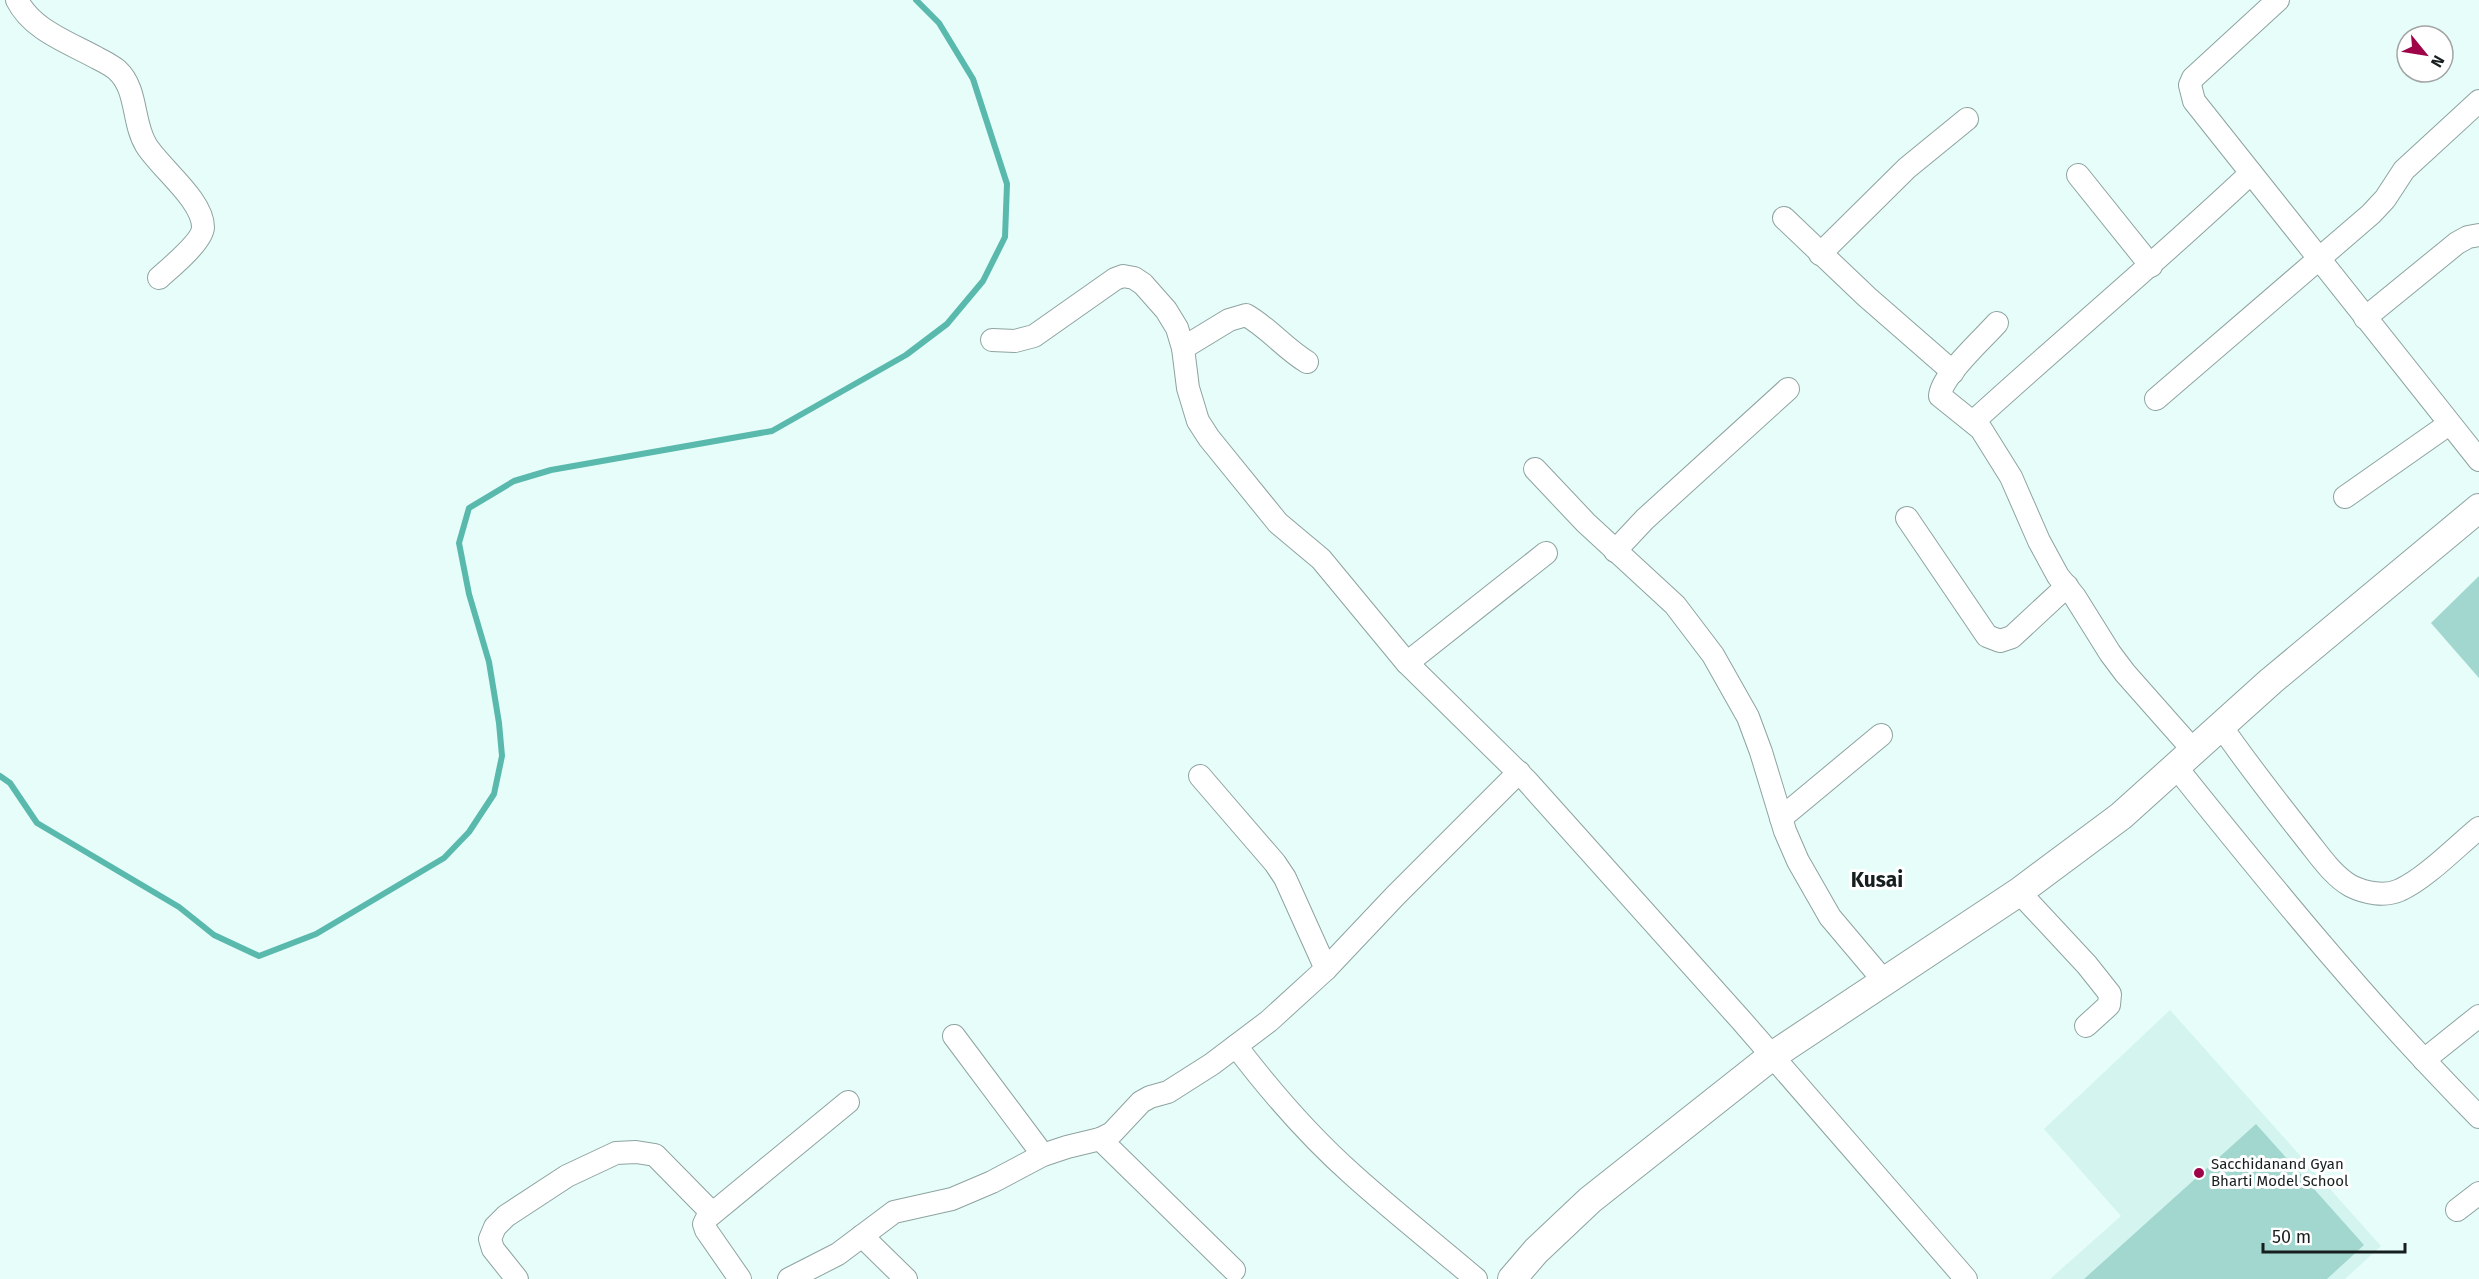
<svg xmlns="http://www.w3.org/2000/svg" width="2479" height="1279" viewBox="0 0 2479 1279" font-family="'Fira Sans',sans-serif">
	<style>
		.built { fill: #d4f5ef }
		.green { fill: #a1d7cf }
		.lines { fill: none; stroke-linecap: round; stroke-linejoin: round }
		.stream { stroke: #59b9ad; stroke-width: 6 }
		.minor-casing { stroke: #8ea3a0; stroke-width: 24 }
		.major-casing { stroke: #8ea3a0; stroke-width: 30 }
		.minor { stroke: #fff; stroke-width: 22 }
		.major { stroke: #fff; stroke-width: 28 }
		.poi-dot { fill: #9f0449; stroke: #fff; stroke-width: 2 }
		.labels { text-anchor: middle; dominant-baseline: central; stroke-width: 6; stroke-linejoin: round; paint-order: stroke }
		.poi-label { font-size: 15px; fill: #171f1e; stroke: #fff; text-anchor: start }
		.district-label { font-size: 21px; font-weight: bold; fill: #171f1e; stroke: #fff }
	</style>
	<rect width="100%" height="100%" fill="#e6fdf9"/>
	<path class="built" d="M 2170,1010 L 2381,1246 L 2345,1279 L 2050,1279 L 2121,1216 L 2044,1129 Z"/>
	<g class="green">
		<path d="M 2479,576 L 2479,678 L 2431,623 Z"/>
		<path d="M 2256,1124 L 2364,1245 L 2327,1279 L 2084,1279 Z"/>
	</g>
	<g class="lines">
		<path class="stream" d="M 0,776 L 10,783 L 37,823 L 179,907 L 214,935 L 259,956 L 316,934 L 444,858 L 469,832 L 494,794 L 502,756 L 499,723 L 489,662 L 469,594 L 459,543 L 469,508 L 514,481 L 551,470 L 772,431 L 906,355 L 947,324 L 983,281 L 1005,237 L 1007,184 L 973,79 L 939,23 L 916,0"/>
		<g class="minor-casing">
			<g id="minor">
				<path d="M 17,0 C 32,30 68,42 97,58 C 103,61 111,65 117,70 C 138,89 132,122 146,145 C 160,168 203,200 203,227 C 203,241 170,268 159,278"/>
				<path d="M 2278,0 L 2193,78 L 2190,85 L 2194,101 L 2479,460"/>
				<path d="M 2078,175 L 2151,266"/>
				<path d="M 1784,218 L 1867,297 L 1953,372"/>
				<path d="M 1820,254 L 1907,168 L 1967,119"/>
				<path d="M 2365,318 L 2457,243 L 2468,237 L 2479,235"/>
				<path d="M 1997,323 C 1983,339 1941,376 1940,396 L 1981,429 L 2011,477 L 2039,541 L 2058,576 L 2075,597 L 2110,653 L 2125,673 L 2194,751"/>
				<path d="M 992,340 L 1015,341 L 1034,336 L 1115,279 L 1123,276 L 1134,278 L 1143,284 L 1166,310 L 1177,328 L 1183,348 L 1188,388 L 1198,421 L 1209,438 L 1278,523 L 1321,559 L 1407,663 L 1527,781 L 1741,1020 L 1966,1279"/>
				<path d="M 1183,348 L 1229,320 L 1246,315 C 1269,328 1284,348 1307,362"/>
				<path d="M 2156,399 L 2371,214 L 2385,199 L 2404,170 L 2479,101"/>
				<path d="M 1973,422 C 2065,338 2161,258 2251,173"/>
				<path d="M 1535,469 L 1586,523 L 1675,605 L 1713,655 L 1748,717 L 1761,752 L 1785,831 L 1798,861 L 1830,917 L 1884,981"/>
				<path d="M 2345,497 L 2449,424"/>
				<path d="M 1907,518 L 1987,636 L 2000,641 L 2012,637 L 2067,586"/>
				<path d="M 1615,551 L 1645,519 L 1788,389"/>
				<path d="M 1407,663 L 1546,553"/>
				<path d="M 2221,726 C 2248,765 2277,802 2307,840 C 2319,855 2333,876 2351,886 C 2365,893 2385,897 2400,890 C 2425,879 2457,846 2479,828"/>
				<path d="M 2176,767 C 2273,888 2370,1007 2479,1117"/>
				<path d="M 1200,776 L 1275,863 L 1285,878 L 1326,969"/>
				<path d="M 1781,818 L 1881,735"/>
				<path d="M 2019,892 L 2087,965 L 2110,994 L 2109,1005 L 2086,1026"/>
				<path d="M 954,1036 L 1043,1155"/>
				<path d="M 1236,1046 C 1271,1092 1309,1136 1353,1175 C 1393,1211 1435,1244 1476,1279"/>
				<path d="M 2424,1060 L 2479,1016"/>
				<path d="M 1100,1139 L 1234,1270"/>
				<path d="M 2457,1210 L 2479,1193"/>
				<path d="M 862,1236 L 906,1279"/>
				<path d="M 517,1279 L 493,1249 L 490,1239 L 495,1227 L 506,1216 L 567,1176 L 616,1153 L 636,1152 L 655,1155 L 712,1213"/>
				<path d="M 740,1279 L 706,1230 L 704,1224 L 707,1218 L 848,1102"/>
				<path d="M 789,1279 L 838,1254 L 894,1212 L 952,1199 L 992,1182 L 1043,1155 L 1067,1147 L 1100,1139 L 1112,1133 L 1141,1102 L 1150,1097 L 1168,1092 L 1212,1064 L 1269,1021 L 1326,969 L 1395,896 L 1519,772"/>
			</g>
		</g>
		<g class="major-casing">
			<path id="major" d="M 1512,1279 L 1536,1251 L 1590,1200 L 1772,1056 L 2019,892 L 2121,816 L 2271,681 L 2479,508"/>
		</g>
		<use href="#minor" class="minor"/>
		<use href="#major" class="major"/>
	</g>
	<circle class="poi-dot" cx="2199" cy="1173" r="6"/>
	<g class="labels">
		<g class="poi-label">
			<text x="2211" y="1164">Sacchidanand Gyan<tspan x="2211" dy="17">Bharti Model School</tspan></text>
		</g>
		<g class="district-label">
			<text x="1877" y="880">Kusai</text>
		</g>
	</g>
	<g transform="translate(2425 54) rotate(120)"><circle r="28" fill="#ffffff" stroke="#a2a5a5" stroke-width="1.5"/>
	<path d="M0-4.5L10 22L0 15L-10 22Z" fill="#9f0449"/>
	<text y="-9" font-size="16" font-weight="bold" text-anchor="middle" fill="#171f1e">N</text>
	</g>
	<path d="M2263 1243v9h142v-9" fill="none" stroke="#171f1e" stroke-width="3"/>
	<text x="2272" y="1243" font-size="18" fill="#171f1e" stroke="#ffffff" stroke-width="4.5" paint-order="stroke">50 m</text>
</svg>
